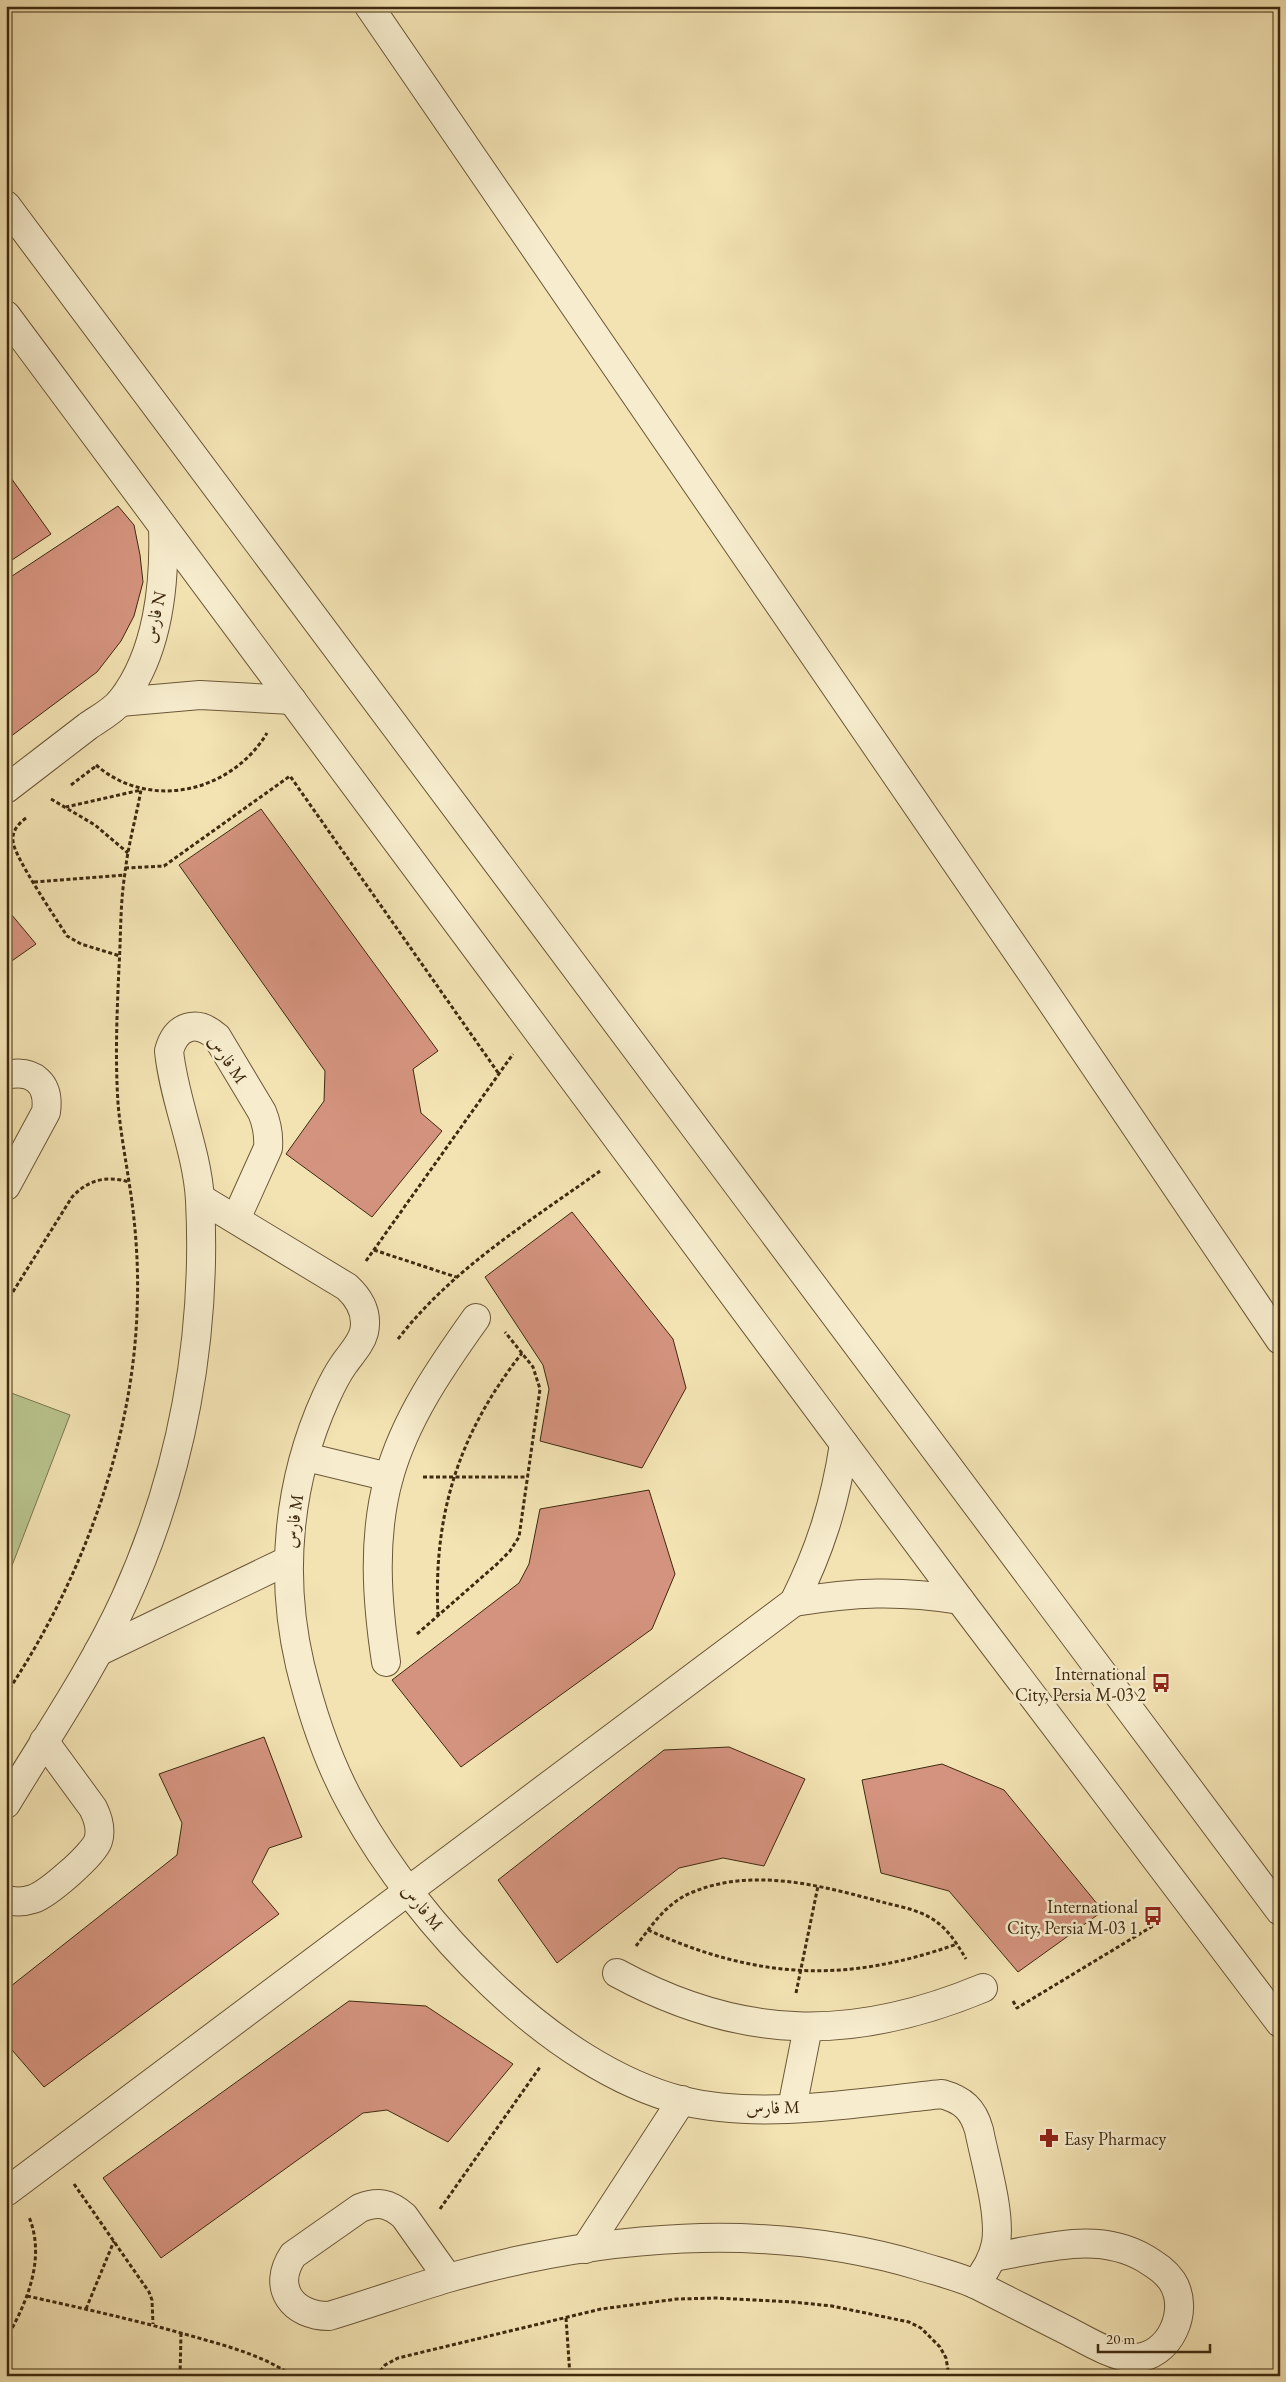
<svg xmlns="http://www.w3.org/2000/svg" width="1286" height="2382" viewBox="0 0 1286 2382" font-family="'EB Garamond',Amiri,serif">
	<style>
		.pitch { fill: #b9c48e; stroke: #7c774e }
		.building { fill: #d4937e; stroke: #3f2a0f }
		.lines { fill: none; stroke-linecap: round; stroke-linejoin: round }
		.minor-casing { stroke: #6c5838; stroke-width: 30 }
		.path { stroke: #3f2a0f; stroke-width: 3; stroke-dasharray: 4 2.5; stroke-linecap: butt }
		.minor { stroke: #f7edce; stroke-width: 28 }
		.labels { text-anchor: middle; dominant-baseline: central; stroke-width: 5; stroke-linejoin: round; paint-order: stroke }
		.street-label { font-size: 18px; fill: #3f2a0f; stroke: #f7edce }
		.poi-label { font-size: 18px; fill: #3f2a0f; stroke: #f7edce; text-anchor: end }
	</style>
	<rect width="100%" height="100%" fill="#f3e3b3"/>
	<filter id="stains"><feTurbulence type="fractalNoise" baseFrequency=".004" numOctaves="4"/><feColorMatrix values="0 0 0 0 .2 0 0 0 0 .09 0 0 0 0 .02 0 0 0 .5 -.17"/></filter>
	<radialGradient id="worn" r=".72"><stop offset=".6" stop-color="#630" stop-opacity="0"/><stop offset="1" stop-color="#630" stop-opacity=".3"/></radialGradient>
	<path class="pitch" d="M 6,1391 L 70,1415 L 8,1576 L 6,1575 Z"/>
	<g class="building">
		<path d="M 6,471 L 51,534 L 6,564 Z"/>
		<path d="M 118,506 L 134,525 L 140,555 L 143,582 L 134,616 L 121,641 L 97,672 L 6,740 L 6,580 Z"/>
		<path d="M 261,809 L 438,1051 L 413,1069 L 421,1113 L 442,1131 L 372,1217 L 286,1154 L 324,1101 L 325,1071 L 179,865 Z"/>
		<path d="M 6,908 L 36,944 L 6,965 Z"/>
		<path d="M 572,1212 L 673,1339 L 686,1388 L 642,1468 L 540,1441 L 549,1389 L 543,1365 L 485,1277 Z"/>
		<path d="M 649,1490 L 675,1574 L 652,1629 L 461,1767 L 392,1680 L 519,1583 L 529,1564 L 540,1509 Z"/>
		<path d="M 264,1737 L 302,1837 L 269,1848 L 252,1882 L 279,1914 L 44,2087 L 6,2043 L 6,1990 L 177,1855 L 182,1823 L 159,1774 Z"/>
		<path d="M 729,1747 L 805,1779 L 764,1866 L 723,1858 L 679,1868 L 557,1963 L 498,1880 L 664,1750 Z"/>
		<path d="M 942,1764 L 1004,1790 L 1103,1911 L 1018,1972 L 949,1891 L 881,1873 L 862,1780 Z"/>
		<path d="M 349,2001 L 426,2006 L 513,2064 L 448,2142 L 387,2110 L 363,2113 L 161,2258 L 103,2178 Z"/>
	</g>
	<g class="lines">
		<g class="minor-casing">
			<g id="minor">
				<path d="M 369,6 L 1034,976 L 1280,1340"/>
				<path d="M 6,205 L 1280,1911"/>
				<path d="M 6,315 L 960,1600 L 1280,2023"/>
				<path d="M 120,702 L 200,695 L 292,700"/>
				<path d="M 6,789 C 33,768 61,747 88,726 C 98,719 113,711 121,701 C 158,654 165,584 163,527"/>
				<path d="M 6,1075 C 34,1069 50,1084 46,1112 L 6,1186"/>
				<path d="M 200,1198 L 347,1287 C 360,1299 368,1314 364,1332 C 361,1344 351,1354 344,1364 C 337,1374 331,1386 326,1397 C 288,1481 279,1575 300,1665 C 312,1714 328,1763 353,1807 C 417,1923 551,2068 683,2101 C 762,2120 862,2102 942,2094 C 963,2100 973,2109 979,2130 C 985,2161 1001,2213 996,2243 C 993,2259 985,2272 975,2284"/>
				<path d="M 306,1457 L 389,1477"/>
				<path d="M 794,1602 C 854,1592 899,1590 960,1600"/>
				<path d="M 98,1652 L 287,1561"/>
				<path d="M 386,1662 C 377,1602 372,1538 389,1477 C 405,1419 441,1367 476,1318"/>
				<path d="M 6,1804 C 47,1736 92,1671 125,1599 C 182,1474 207,1337 200,1200 C 197,1149 174,1101 169,1051 C 176,1025 197,1019 217,1037 L 262,1112 C 267,1124 269,1135 268,1148 L 236,1219"/>
				<path d="M 6,1900 C 15,1902 24,1902 33,1899 C 48,1894 93,1855 98,1841 C 102,1829 98,1818 93,1808 L 44,1741"/>
				<path d="M 617,1973 C 742,2041 853,2042 983,1988"/>
				<path d="M 792,2108 L 808,2027"/>
				<path d="M 6,2192 L 794,1602 C 820,1550 835,1503 844,1444"/>
				<path d="M 585,2249 L 682,2100"/>
				<path d="M 448,2278 L 404,2216 C 389,2203 378,2201 360,2208 L 293,2255 C 271,2288 293,2316 329,2316 C 369,2304 408,2290 448,2278 C 600,2235 766,2220 920,2266 C 939,2272 961,2277 979,2286 C 1009,2301 1040,2317 1070,2332 C 1087,2341 1114,2357 1133,2358 C 1170,2358 1191,2310 1172,2281 C 1165,2271 1157,2266 1146,2259 C 1098,2230 1044,2249 992,2257"/>
			</g>
		</g>
		<g class="path">
			<path d="M 96,765 C 149,811 231,793 267,733"/>
			<path d="M 71,785 L 96,766"/>
			<path d="M 51,799 L 95,825 L 128,853"/>
			<path d="M 26,818 C 18,824 12,831 13,841 C 13,855 57,920 67,936 L 81,944 L 120,956"/>
			<path d="M 125,868 L 164,866 L 290,776 L 499,1074"/>
			<path d="M 34,882 L 124,875"/>
			<path d="M 374,1250 L 456,1277"/>
			<path d="M 366,1261 L 513,1054"/>
			<path d="M 6,1303 L 72,1197 C 88,1180 106,1175 129,1182"/>
			<path d="M 398,1339 C 452,1269 529,1222 600,1171"/>
			<path d="M 423,1477 L 527,1477"/>
			<path d="M 438,1616 C 433,1514 459,1433 522,1353"/>
			<path d="M 417,1634 L 497,1564 L 510,1551 L 519,1537 L 540,1389 L 533,1367 L 505,1332"/>
			<path d="M 6,1694 C 80,1584 132,1445 137,1313 C 139,1269 136,1225 129,1182 C 125,1155 120,1129 118,1103 C 115,1057 117,1012 119,967 C 121,935 120,904 125,873 C 128,845 136,818 141,790 L 66,807"/>
			<path d="M 648,1930 C 757,1979 844,1984 957,1944"/>
			<path d="M 636,1946 C 652,1925 667,1902 693,1892 C 753,1867 823,1886 882,1902 C 897,1906 915,1909 929,1917 C 947,1927 956,1942 966,1959"/>
			<path d="M 796,1993 L 818,1886"/>
			<path d="M 1013,2001 L 1017,2008 L 1161,1921"/>
			<path d="M 74,2184 L 149,2292 L 152,2300 L 153,2324"/>
			<path d="M 440,2209 L 540,2067"/>
			<path d="M 27,2296 C 86,2309 144,2322 202,2339 C 234,2348 265,2357 293,2376"/>
			<path d="M 86,2309 L 114,2241"/>
			<path d="M 566,2318 L 570,2376"/>
			<path d="M 6,2339 C 27,2303 46,2258 29,2217"/>
			<path d="M 180,2376 L 181,2333"/>
			<path d="M 376,2376 L 385,2365 L 398,2358 L 601,2309 L 677,2299 L 716,2298 L 793,2302 L 832,2306 L 909,2322 L 921,2328 L 940,2347 L 946,2358 L 949,2376"/>
		</g>
		<use href="#minor" class="minor"/>
	</g>
	<defs>
		<g id="bus-bare" transform="scale(1.5)"><path d="M-5-6H5V4H4V6H2V4H-2V6H-4V4H-5ZM-3.5-4V0h7V-4ZM-3.5 1.2v1.5H-2V1.2ZM2 1.2v1.5H3.5V1.2Z" fill="#8f2418" stroke="#f7edce" stroke-width="2.5" paint-order="stroke"/></g>
		<g id="pharmacy-bare" transform="scale(1.5)"><path d="M-2-6h4v4h4v4h-4v4h-4v-4h-4v-4h4Z" fill="#8f2418" stroke="#f7edce" stroke-width="2.5" paint-order="stroke"/></g>
	</defs>
	<g fill-rule="evenodd">
		<use href="#bus-bare" x="1161" y="1683"/>
		<use href="#bus-bare" x="1153" y="1916"/>
		<use href="#pharmacy-bare" x="1049" y="2138"/>
	</g>
	<g class="labels">
		<g class="street-label">
			<text transform="translate(154 617) rotate(-77)">فارس N</text>
			<text transform="translate(228 1059) rotate(56)">فارس M</text>
			<text transform="translate(293 1521) rotate(-82)">فارس M</text>
			<text transform="translate(423 1907) rotate(51)">فارس M</text>
			<text transform="translate(773 2107) rotate(-1)">فارس M</text>
		</g>
		<g class="poi-label">
			<text x="1146" y="1673">International<tspan x="1146" dy="21">City, Persia M-03 2</tspan></text>
			<text x="1138" y="1906">International<tspan x="1138" dy="21">City, Persia M-03 1</tspan></text>
			<text x="1064" y="2138" text-anchor="start">Easy Pharmacy</text>
		</g>
	</g>
	<rect width="1286" height="2382" fill="none" stroke="#f3e3b3" stroke-width="25"/>
	<rect x="8" y="8" width="1271" height="2367" fill="none" stroke="#3f2a0f" stroke-width="2.5"/>
	<rect x="12" y="12" width="1261" height="2357" fill="none" stroke="#3f2a0f"/>
	<path d="M1098 2344v8h112v-8" fill="none" stroke="#3f2a0f" stroke-width="2.5"/>
	<text x="1106" y="2344" font-size="15" fill="#3f2a0f" stroke="#f7edce" stroke-width="4" paint-order="stroke">20 m</text>
	<rect width="100%" height="100%" filter="url(#stains)"/>
	<rect width="100%" height="100%" fill="url(#worn)"/>
</svg>
